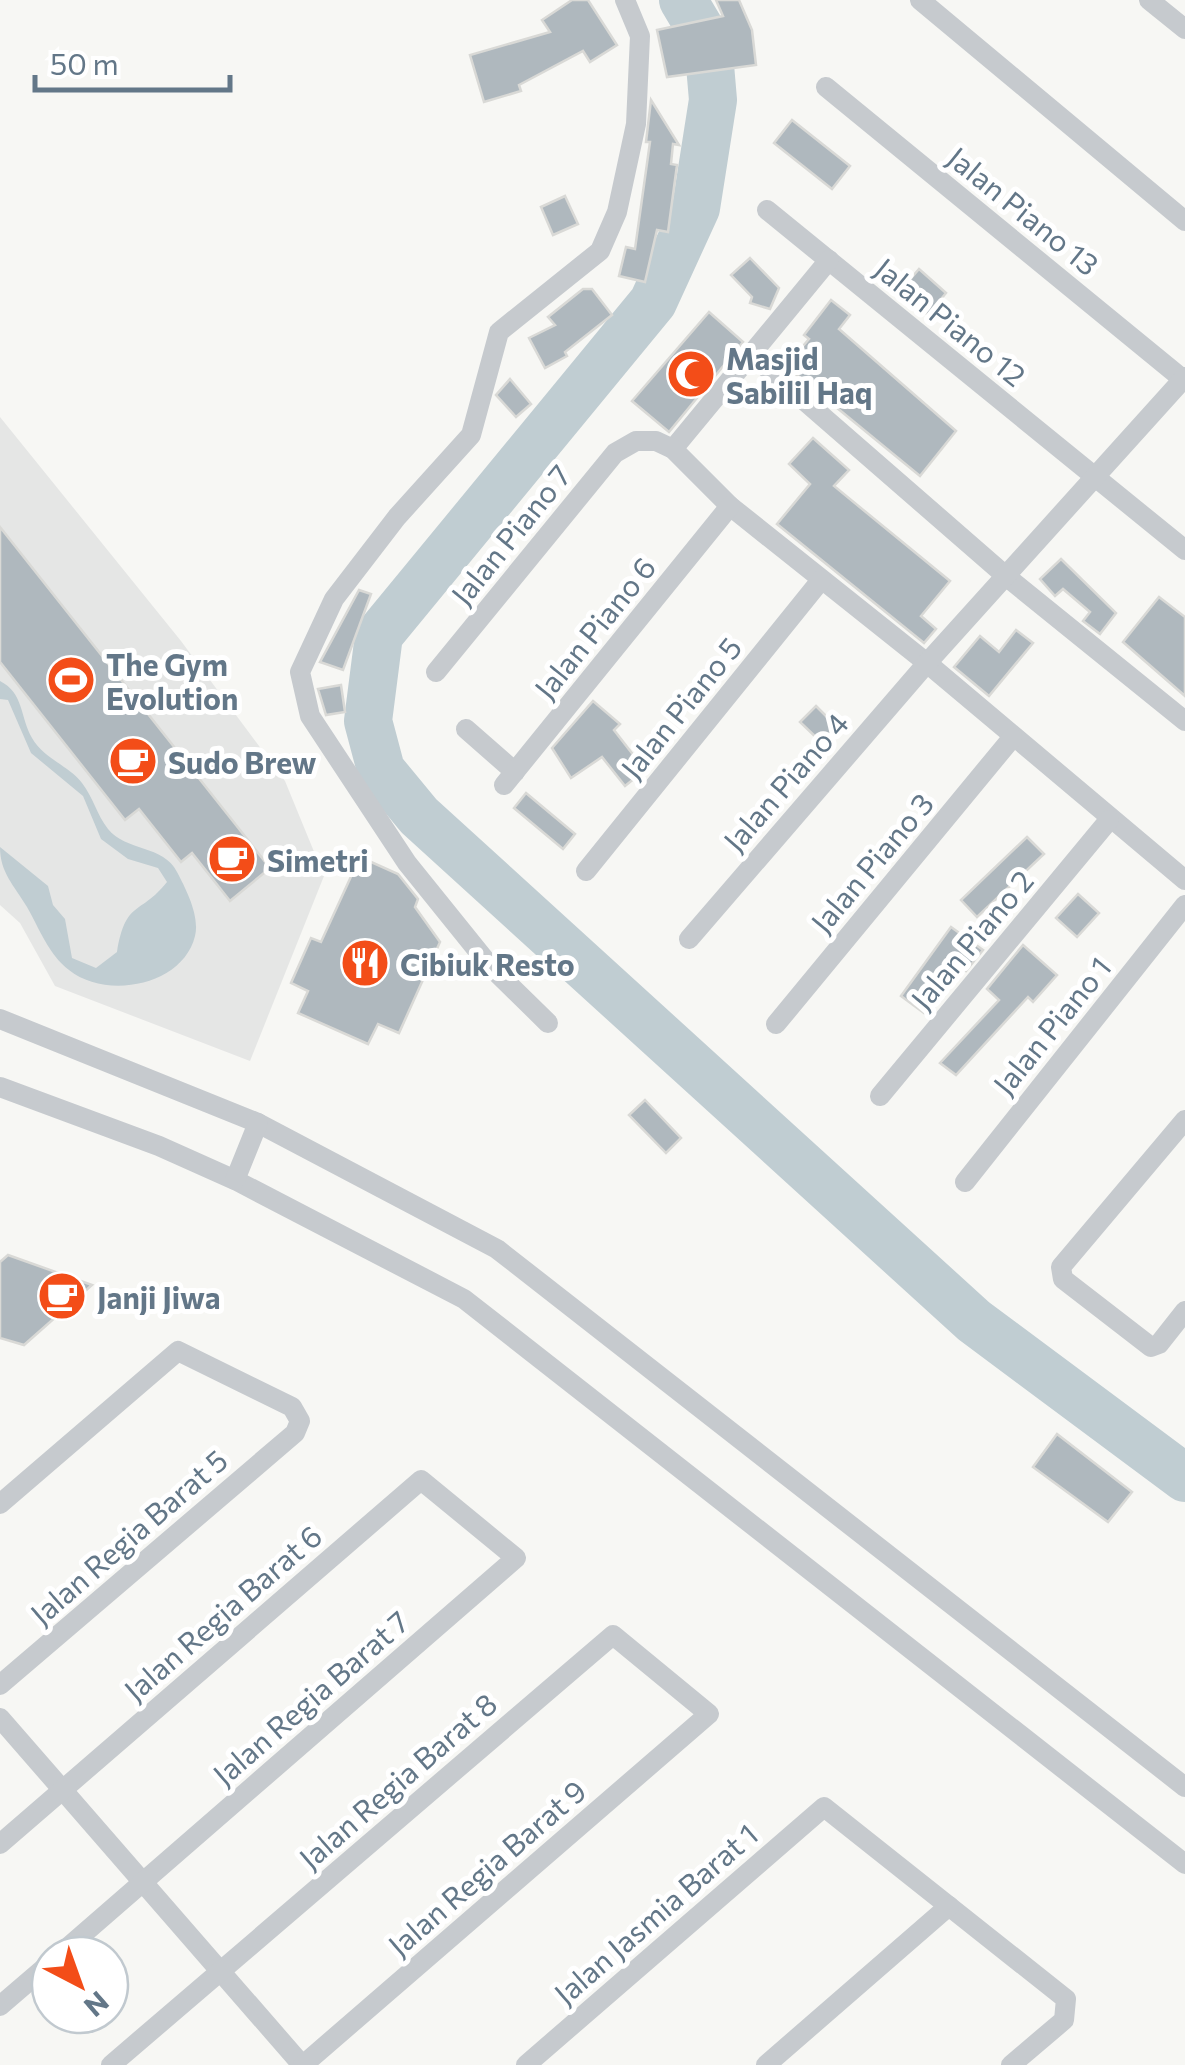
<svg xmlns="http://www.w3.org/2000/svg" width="1185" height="2065" viewBox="0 0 1185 2065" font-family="Commissioner,sans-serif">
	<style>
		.built { fill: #e5e6e5 }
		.water { fill: #c0cdd2 }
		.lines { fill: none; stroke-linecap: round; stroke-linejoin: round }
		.river { stroke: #c0cdd2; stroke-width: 48 }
		.building { fill: #afb8be; stroke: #d9d9d6; stroke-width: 2.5 }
		.street { stroke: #c6cace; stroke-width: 20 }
		.labels { text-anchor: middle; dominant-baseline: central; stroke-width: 10; stroke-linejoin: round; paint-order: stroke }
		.street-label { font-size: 30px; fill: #637788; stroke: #fff }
		.poi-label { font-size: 30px; font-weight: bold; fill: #637788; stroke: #fff; text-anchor: start }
	</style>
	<rect width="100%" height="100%" fill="#f7f7f4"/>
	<path class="built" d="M 0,417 L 181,641 L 285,781 L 324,876 L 250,1061 L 55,986 L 20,923 L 0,905 Z"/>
	<path class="water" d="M 0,681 C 24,693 20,717 32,738 C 44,759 68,765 82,783 C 93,797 97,815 108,829 C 125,851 164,845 177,872 C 186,889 200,916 195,936 C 183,986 106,1000 69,970 C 49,955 39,928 27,907 C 14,885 0,873 0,847 L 48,886 L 53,905 L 65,919 L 72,958 L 96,968 L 117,952 C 126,899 140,916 167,882 L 158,868 L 128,859 L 101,839 L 83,796 L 31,753 L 8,700 L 0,699 Z"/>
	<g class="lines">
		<path class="river" d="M 683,0 L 708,42 L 713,100 L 696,208 L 653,302 L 379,635 L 368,721 L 381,770 L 419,816 L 974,1321 L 1185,1478"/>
	</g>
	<g class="building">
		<path d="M 572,0 L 588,0 L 617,45 L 590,62 L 583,51 L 519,85 L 521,91 L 484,102 L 470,55 L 550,32 L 542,20 Z"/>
		<path d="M 716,0 L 739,0 L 752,30 L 756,65 L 667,77 L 657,30 L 723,16 Z"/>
		<path d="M 651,100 L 679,145 L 673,144 L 671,164 L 677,165 L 668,232 L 657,230 L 645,282 L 619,276 L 626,247 L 635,249 L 650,142 L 646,142 Z"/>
		<path d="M 792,120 L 850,166 L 832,189 L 774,143 Z"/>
		<path d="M 565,196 L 578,224 L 553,235 L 541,207 Z"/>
		<path d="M 750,258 L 779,288 L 770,309 L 750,303 L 752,297 L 731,275 Z"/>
		<path d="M 919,269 L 946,293 L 928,315 L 900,291 Z"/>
		<path d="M 583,289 L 592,289 L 612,315 L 565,352 L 567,356 L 545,368 L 529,338 L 555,325 L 548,317 Z"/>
		<path d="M 831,300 L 850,315 L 839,329 L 956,431 L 920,476 L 786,366 L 809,339 L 804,335 Z"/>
		<path d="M 709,312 L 743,342 L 669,432 L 632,401 Z"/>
		<path d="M 510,379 L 531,404 L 516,417 L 496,395 Z"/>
		<path d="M 813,438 L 849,470 L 834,486 L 950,581 L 921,616 L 936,629 L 924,643 L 777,524 L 810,484 L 789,464 Z"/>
		<path d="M 0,527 L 270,868 L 230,901 L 192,853 L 181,862 L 139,809 L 125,820 L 0,662 Z"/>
		<path d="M 1061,559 L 1116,613 L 1100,634 L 1083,621 L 1090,612 L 1063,589 L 1055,596 L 1040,579 Z"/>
		<path d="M 359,590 L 371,594 L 343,670 L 320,662 Z"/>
		<path d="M 1159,597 L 1185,617 L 1185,696 L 1123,642 Z"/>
		<path d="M 1016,630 L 1033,643 L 989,696 L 954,667 L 980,636 L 999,652 Z"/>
		<path d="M 341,685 L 345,712 L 326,715 L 318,689 Z"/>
		<path d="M 593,701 L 620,724 L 614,730 L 645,770 L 625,786 L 602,757 L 571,778 L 552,748 Z"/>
		<path d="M 816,706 L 839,729 L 823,744 L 800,722 Z"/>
		<path d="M 526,793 L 575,834 L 563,849 L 514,808 Z"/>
		<path d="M 1027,837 L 1044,854 L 977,917 L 961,900 Z"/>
		<path d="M 360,857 L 398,874 L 418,899 L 415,907 L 440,942 L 399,1033 L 378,1024 L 368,1044 L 298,1013 L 308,991 L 291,983 L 311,938 L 321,942 Z"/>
		<path d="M 1078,894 L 1099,913 L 1077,937 L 1056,918 Z"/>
		<path d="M 951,927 L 983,950 L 966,971 L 959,965 L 924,1013 L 901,996 Z"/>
		<path d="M 1023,945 L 1057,975 L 1033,1002 L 1028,997 L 956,1075 L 940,1063 L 999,1000 L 987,989 Z"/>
		<path d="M 645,1100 L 681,1138 L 666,1153 L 629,1115 Z"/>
		<path d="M 8,1255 L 92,1285 L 24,1345 L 0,1338 L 0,1262 Z"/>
		<path d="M 1057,1434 L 1132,1492 L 1108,1522 L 1033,1467 Z"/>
	</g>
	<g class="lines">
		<g class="street">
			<path d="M 920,0 L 1185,221"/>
			<path d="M 1149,0 L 1185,29"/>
			<path d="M 826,87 L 1185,381"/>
			<path d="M 767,210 L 1185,550"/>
			<path d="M 752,355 L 1007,577 L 1185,721"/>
			<path d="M 673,449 L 829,260"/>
			<path d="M 436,672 L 615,453 L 636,441 L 656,441 L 673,449 L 730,506 L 927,663 L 1185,880"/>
			<path d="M 466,729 L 515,772"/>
			<path d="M 504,785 L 730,506"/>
			<path d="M 586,871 L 821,580"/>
			<path d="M 689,939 L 927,663 L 1185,377"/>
			<path d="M 0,1019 L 258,1123 L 497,1249 L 1185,1787"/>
			<path d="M 548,1023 L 490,966 L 407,863 L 310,716 L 300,672 L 334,599 L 397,517 L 471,435 L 499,332 L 600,251 L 617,212 L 636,124 L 640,36 L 625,0"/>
			<path d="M 776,1024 L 1012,738"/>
			<path d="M 0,1087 L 159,1146 L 235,1180 L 464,1299 L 1185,1864"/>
			<path d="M 880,1096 L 1109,820"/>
			<path d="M 1185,1120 L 1061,1267 L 1063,1279 L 1151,1347 L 1159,1344 L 1185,1311"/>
			<path d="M 235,1180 L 258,1123"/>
			<path d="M 965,1182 L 1185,905"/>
			<path d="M 0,1504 L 178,1351 L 292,1407 L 300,1421 L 295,1433 L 0,1685"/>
			<path d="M 0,1718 L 302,2065"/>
			<path d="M 0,1844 L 421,1480 L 516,1558 L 59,1955"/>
			<path d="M 0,2006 L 50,1963"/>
			<path d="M 111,2065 L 613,1635 L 709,1714 L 303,2065"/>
			<path d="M 526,2065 L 824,1807 L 1066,1999 L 1064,2020 L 1011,2065"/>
			<path d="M 766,2065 L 949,1906"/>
		</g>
	</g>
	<defs>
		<g id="mosque-disc" transform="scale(2.5)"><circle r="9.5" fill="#f34d18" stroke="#fff"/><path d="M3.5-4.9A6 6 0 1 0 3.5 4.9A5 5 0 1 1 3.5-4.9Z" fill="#fff"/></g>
		<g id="stadium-disc" transform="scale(2.5)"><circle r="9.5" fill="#f34d18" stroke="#fff"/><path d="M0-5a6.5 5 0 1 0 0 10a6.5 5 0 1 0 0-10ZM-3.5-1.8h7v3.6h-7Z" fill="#fff"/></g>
		<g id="cafe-disc" transform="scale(2.5)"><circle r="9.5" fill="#f34d18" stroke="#fff"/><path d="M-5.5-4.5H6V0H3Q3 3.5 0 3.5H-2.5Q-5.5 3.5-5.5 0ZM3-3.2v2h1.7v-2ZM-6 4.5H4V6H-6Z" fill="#fff"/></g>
		<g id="restaurant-disc" transform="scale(2.5)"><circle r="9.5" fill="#f34d18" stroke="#fff"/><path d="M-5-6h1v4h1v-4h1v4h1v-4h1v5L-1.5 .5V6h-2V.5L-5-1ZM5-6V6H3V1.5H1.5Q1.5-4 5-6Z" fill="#fff"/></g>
	</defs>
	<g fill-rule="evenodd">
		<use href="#mosque-disc" x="691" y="374"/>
		<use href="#stadium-disc" x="71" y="680"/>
		<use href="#cafe-disc" x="133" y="761"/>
		<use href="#cafe-disc" x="232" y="859"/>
		<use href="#restaurant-disc" x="365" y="963"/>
		<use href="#cafe-disc" x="62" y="1296"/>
	</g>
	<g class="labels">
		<g class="street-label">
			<text transform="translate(1024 210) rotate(39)">Jalan Piano 13</text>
			<text transform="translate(951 321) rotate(39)">Jalan Piano 12</text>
			<text transform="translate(510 534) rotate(-51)">Jalan Piano 7</text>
			<text transform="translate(594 627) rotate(-51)">Jalan Piano 6</text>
			<text transform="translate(680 707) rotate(-51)">Jalan Piano 5</text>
			<text transform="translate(785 781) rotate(-49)">Jalan Piano 4</text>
			<text transform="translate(871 862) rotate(-50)">Jalan Piano 3</text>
			<text transform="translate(971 939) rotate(-50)">Jalan Piano 2</text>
			<text transform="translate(1051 1025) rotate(-51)">Jalan Piano 1</text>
			<text transform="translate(128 1536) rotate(-41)">Jalan Regia Barat 5</text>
			<text transform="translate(222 1612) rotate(-41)">Jalan Regia Barat 6</text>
			<text transform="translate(310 1697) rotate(-41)">Jalan Regia Barat 7</text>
			<text transform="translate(397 1780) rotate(-41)">Jalan Regia Barat 8</text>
			<text transform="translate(486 1867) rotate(-41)">Jalan Regia Barat 9</text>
			<text transform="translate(655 1913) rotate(-41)">Jalan Jasmia Barat 1</text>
		</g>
		<g class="poi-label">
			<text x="726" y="357">Masjid<tspan x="726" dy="34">Sabilil Haq</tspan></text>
			<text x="106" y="663">The Gym<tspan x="106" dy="34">Evolution</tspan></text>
			<text x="168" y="761">Sudo Brew</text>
			<text x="267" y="859">Simetri</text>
			<text x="400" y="963">Cibiuk Resto</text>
			<text x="97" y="1296">Janji Jiwa</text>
		</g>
	</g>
	<g transform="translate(80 1985) rotate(139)"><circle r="48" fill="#ffffff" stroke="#c1c9cf" stroke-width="2.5"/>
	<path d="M0-8L18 38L0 25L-18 38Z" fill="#f34d18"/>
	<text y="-15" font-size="28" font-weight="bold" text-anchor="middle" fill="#637788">N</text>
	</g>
	<path d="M35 75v15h195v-15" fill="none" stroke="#637788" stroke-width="5"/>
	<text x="50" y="75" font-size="30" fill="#637788" stroke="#ffffff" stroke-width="8" paint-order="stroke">50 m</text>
</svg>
